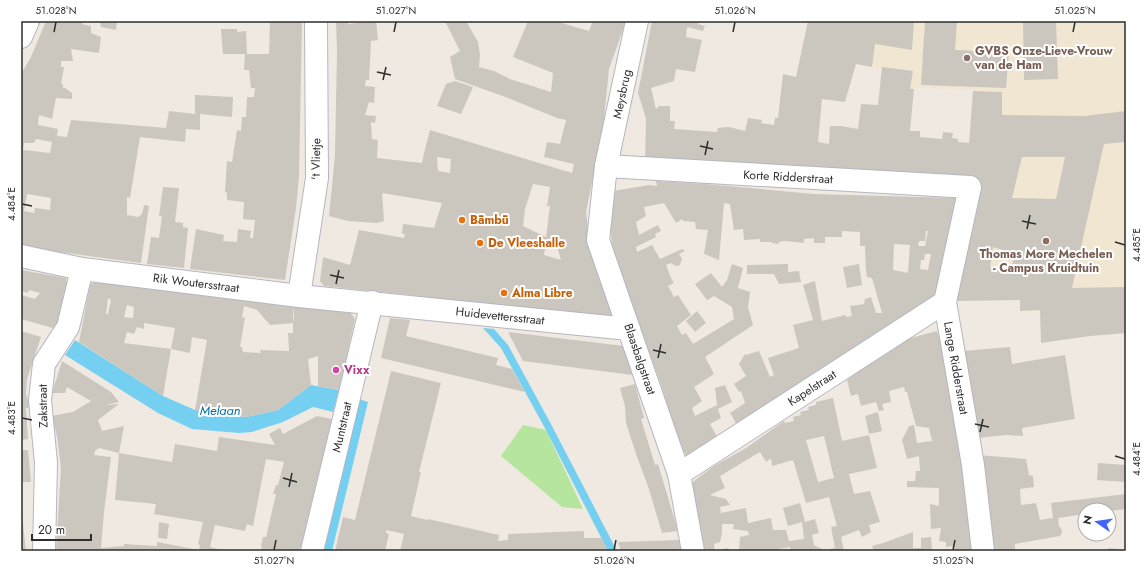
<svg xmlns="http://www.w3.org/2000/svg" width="1147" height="572" viewBox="0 0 1147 572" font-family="Jost,sans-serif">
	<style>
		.education { fill: #f0e6d1 }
		.green { fill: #b6e59e }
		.water { fill: #75cff0 }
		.building { fill: #cbc7bf; fill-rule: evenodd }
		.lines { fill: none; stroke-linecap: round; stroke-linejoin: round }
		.minor-casing { stroke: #b4b7c1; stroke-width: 24 }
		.minor { stroke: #fff; stroke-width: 22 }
		.ticks { fill: none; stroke: #2e2e2e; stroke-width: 1.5 }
		.education-dot { fill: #8d6e63; stroke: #fff; stroke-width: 1.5 }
		.food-dot { fill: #e8710a; stroke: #fff; stroke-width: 1.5 }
		.hotel-dot { fill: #d1479c; stroke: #fff; stroke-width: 1.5 }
		.labels { text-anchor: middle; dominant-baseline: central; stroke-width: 4; stroke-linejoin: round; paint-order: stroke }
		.education-label { font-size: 12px; font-weight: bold; fill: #785e54; stroke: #fff; text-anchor: start }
		.street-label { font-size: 12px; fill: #2e2e2e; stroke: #fff }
		.food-label { font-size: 12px; font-weight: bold; fill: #c56008; stroke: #fff; text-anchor: start }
		.hotel-label { font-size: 12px; font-weight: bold; fill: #b23c85; stroke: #fff; text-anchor: start }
		.water-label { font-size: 13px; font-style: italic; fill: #0d6fa3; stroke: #fff }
		.neatline { fill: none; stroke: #2e2e2e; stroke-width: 1.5 }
		.ticks-label { font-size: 10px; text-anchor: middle; fill: #2e2e2e }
	</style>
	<rect width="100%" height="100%" fill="#efe9e1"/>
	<path class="education" d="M 914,21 L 1126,21 L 1126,333 L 1090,336 L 1040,311 L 1020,311 L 1019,300 L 953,301 L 1002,115 L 1002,92 L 915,87 L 914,89 L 910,89 L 913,71 L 872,67 L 875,44 L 912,50 Z"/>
	<path class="green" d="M 523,425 L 546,430 L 583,509 L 562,507 L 501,456 Z"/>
	<g class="water">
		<path d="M 483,328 L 494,329 L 508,345 L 552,426 L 617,551 L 608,551 L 546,430 L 501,348 Z"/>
		<path d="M 75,340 L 163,396 L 195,410 L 246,417 L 278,410 L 311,385 L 339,390 L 333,412 L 313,407 L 283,422 L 252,432 L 239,433 L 192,429 L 158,413 L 65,355 Z"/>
		<path d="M 356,398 L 368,402 L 332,551 L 320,551 Z"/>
	</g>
	<g class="building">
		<path d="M 46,21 L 82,21 L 82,24 L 91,26 L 91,33 L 101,37 L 99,53 L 71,49 L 73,61 L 61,61 L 61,67 L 64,67 L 61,84 L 63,84 L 63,88 L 65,88 L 72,93 L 72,99 L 56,98 L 52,119 L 39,115 L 38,125 L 58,129 L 57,136 L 67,137 L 71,120 L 166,128 L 169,111 L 195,114 L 195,95 L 233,97 L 232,117 L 200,114 L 200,130 L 186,129 L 185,142 L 140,137 L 130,198 L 127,197 L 127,215 L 138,217 L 142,214 L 144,205 L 149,206 L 141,263 L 21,247 L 21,74 L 31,57 ZM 36,139 L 52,142 L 50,153 L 23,150 L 24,143 L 34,143 ZM 27,194 L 51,198 L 50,210 L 35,208 L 34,213 L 24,211 Z"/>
		<path d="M 100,21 L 117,21 L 116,30 L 101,27 Z"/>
		<path d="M 270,21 L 302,21 L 299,177 L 296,208 L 285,280 L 190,269 L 196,229 L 224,235 L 223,241 L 237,242 L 238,229 L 251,231 L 250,238 L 253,238 L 255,220 L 243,219 L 244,202 L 227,200 L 227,193 L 225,192 L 227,161 L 232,162 L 237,130 L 241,131 L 242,117 L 246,117 L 247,97 L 254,97 L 255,88 L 251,88 L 249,70 L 244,70 L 245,54 L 223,54 L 221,29 L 237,29 L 237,32 L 246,31 L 247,54 L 269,54 Z"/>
		<path d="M 336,21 L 348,21 L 348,24 L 376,21 L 378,40 L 371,41 L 369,80 L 366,80 L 365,86 L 375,87 L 374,103 L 369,102 L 365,115 L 376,116 L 375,123 L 371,122 L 372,139 L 378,140 L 377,158 L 422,163 L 424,153 L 430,130 L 572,173 L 574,164 L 544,157 L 547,142 L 560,144 L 566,120 L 557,118 L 508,98 L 455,79 L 450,57 L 460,51 L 445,21 L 466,21 L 478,42 L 480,55 L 479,67 L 494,71 L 510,79 L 551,92 L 553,73 L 513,57 L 528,21 L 555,21 L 589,31 L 593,21 L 626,21 L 609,69 L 603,129 L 586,212 L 589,238 L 614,314 L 609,319 L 410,295 L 324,286 L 320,281 L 323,257 L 350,265 L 359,230 L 404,238 L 405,234 L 402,234 L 403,224 L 434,228 L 442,203 L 382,193 L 384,221 L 377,223 L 348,221 L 329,216 L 335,155 L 337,51 ZM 437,157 L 451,159 L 450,173 L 438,171 ZM 533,184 L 550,187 L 547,206 L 550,206 L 546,237 L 523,226 L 525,209 ZM 557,246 L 561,260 L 544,255 L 545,249 Z"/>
		<path d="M 652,21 L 699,21 L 698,24 L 705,26 L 703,31 L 687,27 L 686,37 L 702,40 L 695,72 L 676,69 L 674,81 L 651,88 L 656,109 L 659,106 L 670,106 L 670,121 L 675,121 L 674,129 L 717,132 L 718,128 L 729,127 L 745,131 L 748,118 L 762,120 L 761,123 L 774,125 L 775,118 L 778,118 L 783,74 L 796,77 L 808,21 L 914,21 L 912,50 L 875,44 L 872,67 L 856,64 L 845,102 L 822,99 L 818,142 L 829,144 L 830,126 L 841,126 L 858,129 L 861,104 L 878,105 L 882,67 L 913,71 L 910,89 L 914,89 L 910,131 L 920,131 L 920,137 L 942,139 L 943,132 L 953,133 L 952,138 L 958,139 L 958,142 L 969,143 L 973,91 L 1002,92 L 1002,115 L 1084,116 L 1126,111 L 1126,142 L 1104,144 L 1072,288 L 1126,287 L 1126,333 L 1090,336 L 1041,343 L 1040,310 L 1020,311 L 1020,300 L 953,301 L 978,182 L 645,165 L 646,119 L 638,93 ZM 1022,157 L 1065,157 L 1056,199 L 1012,198 ZM 993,247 L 1015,254 L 1011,269 L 990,267 Z"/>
		<path d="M 925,21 L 957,21 L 955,50 L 1009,52 L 1006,88 L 921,85 Z"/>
		<path d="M 1023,21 L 1056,21 L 1058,79 L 1024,80 Z"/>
		<path d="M 455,81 L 473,87 L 461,114 L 437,106 L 446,84 Z"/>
		<path d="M 656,181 L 706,184 L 814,194 L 955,198 L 958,201 L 933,303 L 739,428 L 730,413 L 745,403 L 741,391 L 739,392 L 734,384 L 746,376 L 739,364 L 745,354 L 746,355 L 759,351 L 770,377 L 774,375 L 768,358 L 799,348 L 793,325 L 813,320 L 803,285 L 815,281 L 822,321 L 845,315 L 846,317 L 852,316 L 850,306 L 864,304 L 865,299 L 871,297 L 876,313 L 882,313 L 872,278 L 867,277 L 866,272 L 865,246 L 860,246 L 860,232 L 842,231 L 842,237 L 825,237 L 825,243 L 814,243 L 814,238 L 804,239 L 804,243 L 785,241 L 778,242 L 779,244 L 772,243 L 772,242 L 760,242 L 760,239 L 744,240 L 743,229 L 734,230 L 730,204 L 724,203 L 719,260 L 704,254 L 708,230 L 696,229 L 695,222 L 683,221 L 682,219 L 676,223 L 664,203 L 644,207 L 646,216 L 636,222 L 639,235 L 658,225 L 661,231 L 655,234 L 656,237 L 636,247 L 637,252 L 652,245 L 660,259 L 682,249 L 685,251 L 679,254 L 682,259 L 680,265 L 676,266 L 671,263 L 666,265 L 671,278 L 674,283 L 668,286 L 674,297 L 678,295 L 691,315 L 677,326 L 682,335 L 686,333 L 693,344 L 734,319 L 732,307 L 714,296 L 707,300 L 695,284 L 711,273 L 722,287 L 727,280 L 732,264 L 743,268 L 738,288 L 750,292 L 748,307 L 753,325 L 705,357 L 714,374 L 694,387 L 702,401 L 692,408 L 695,416 L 717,405 L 715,388 L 725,385 L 732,402 L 718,409 L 721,418 L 710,424 L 719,440 L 688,459 L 678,441 L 662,387 L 610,246 L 612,245 L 609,214 L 613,191 L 649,185 L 657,186 ZM 926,231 L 928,231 L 925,246 L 918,246 L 919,241 L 925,241 ZM 894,244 L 910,245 L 908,273 L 893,270 ZM 925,254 L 931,254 L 928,270 L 920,269 L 921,260 L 924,260 Z"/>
		<path d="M 163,187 L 179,188 L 175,222 L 183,223 L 183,227 L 188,228 L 184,268 L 147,264 L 151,237 L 159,238 L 162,216 L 159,216 Z"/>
		<path d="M 788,264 L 788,272 L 799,271 L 801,282 L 779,284 L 774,274 L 747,274 L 747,265 Z"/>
		<path d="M 859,264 L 862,285 L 847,288 L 843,267 Z"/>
		<path d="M 21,270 L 66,278 L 67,285 L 56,329 L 21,319 L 21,295 L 35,299 L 40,293 L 29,290 L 28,293 L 21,291 Z"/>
		<path d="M 94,282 L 146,287 L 293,306 L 293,323 L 294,316 L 293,306 L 351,313 L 355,319 L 339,390 L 318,386 L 318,356 L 308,359 L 311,385 L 278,410 L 246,417 L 195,410 L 207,340 L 192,337 L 190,353 L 171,349 L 175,328 L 144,323 L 144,329 L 137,327 L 134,334 L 127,332 L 124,343 L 171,349 L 163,396 L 79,342 L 90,285 ZM 108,298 L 111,300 L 108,314 L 106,314 ZM 127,305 L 134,307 L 133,318 L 124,317 ZM 244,306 L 257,310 L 270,325 L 293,323 L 293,333 L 288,333 L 289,351 L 260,350 L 261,353 L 243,352 L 242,347 L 240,347 L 245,317 L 242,318 Z"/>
		<path d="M 697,311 L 706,323 L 695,332 L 686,321 Z"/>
		<path d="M 390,318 L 410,320 L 406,336 L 498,358 L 496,365 L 512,369 L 525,392 L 381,358 Z"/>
		<path d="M 21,331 L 41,337 L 27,379 L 26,394 L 30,407 L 26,408 L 28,439 L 21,440 Z"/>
		<path d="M 937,331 L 942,348 L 960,453 L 975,551 L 955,551 L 954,546 L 946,547 L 946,542 L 939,541 L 941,528 L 931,529 L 930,504 L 939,506 L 939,488 L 907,487 L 907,481 L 915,481 L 916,471 L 920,471 L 919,456 L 907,459 L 902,440 L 909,426 L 914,425 L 917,443 L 932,441 L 929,428 L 916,426 L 907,392 L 905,392 L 904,387 L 889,391 L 891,402 L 882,404 L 884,410 L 879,411 L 876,402 L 861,406 L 858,394 L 851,396 L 847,380 L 879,356 L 907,339 Z"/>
		<path d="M 508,332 L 624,346 L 632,375 L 523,361 Z"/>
		<path d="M 1010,347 L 1012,364 L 1065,355 L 1075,419 L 1022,428 L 1023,436 L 1006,435 L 977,438 L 964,351 Z"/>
		<path d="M 62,361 L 111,392 L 119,402 L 106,405 L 119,404 L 98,420 L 102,431 L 124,426 L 119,453 L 99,448 L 95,451 L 94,455 L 111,457 L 104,512 L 101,548 L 124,546 L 124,544 L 157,546 L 157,542 L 199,550 L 200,545 L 198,544 L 203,522 L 154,514 L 156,504 L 115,500 L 119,453 L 172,462 L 175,444 L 217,451 L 219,437 L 275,445 L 269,434 L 280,428 L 283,434 L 317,416 L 332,419 L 300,551 L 261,551 L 262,547 L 261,546 L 263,537 L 266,537 L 276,494 L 273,494 L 276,485 L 278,485 L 284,462 L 266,459 L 253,526 L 247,524 L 245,531 L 215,525 L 210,547 L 226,551 L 56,551 L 61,468 L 57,436 L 52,416 L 73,412 L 91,401 L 67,387 L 65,393 L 52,393 Z"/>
		<path d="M 391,371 L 441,383 L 419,472 L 421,472 L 411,516 L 427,520 L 428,519 L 499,535 L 498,541 L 508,540 L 508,534 L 584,531 L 584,538 L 602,538 L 608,551 L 400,551 L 404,534 L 386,530 L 386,533 L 389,534 L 385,551 L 335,551 L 343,517 L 355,520 Z"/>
		<path d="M 635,384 L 644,418 L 641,419 L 655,465 L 658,464 L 678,531 L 662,533 L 648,486 L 636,454 L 626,423 L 625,406 L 620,388 Z"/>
		<path d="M 833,398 L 842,441 L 869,435 L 877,468 L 849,474 L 854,494 L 870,491 L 880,522 L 869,525 L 871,532 L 862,537 L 859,530 L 841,537 L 844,551 L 831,551 L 830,549 L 835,548 L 831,527 L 837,526 L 829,497 L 806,503 L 793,460 L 772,466 L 771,458 L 766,462 L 760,452 L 720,476 L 725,488 L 710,495 L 726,499 L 730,505 L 720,507 L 721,513 L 746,508 L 748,523 L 771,518 L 773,530 L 786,530 L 789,541 L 804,539 L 802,522 L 788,526 L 783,508 L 800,503 L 805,522 L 815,519 L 819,533 L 812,535 L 814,545 L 822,549 L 822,551 L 791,551 L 790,547 L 778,549 L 779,551 L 739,551 L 740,537 L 749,535 L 748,531 L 733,529 L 734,524 L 722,524 L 722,533 L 720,542 L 714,544 L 715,551 L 702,551 L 692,484 L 694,481 L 714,466 L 746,448 L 784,421 L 785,423 L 794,421 L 793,417 L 801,415 L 800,412 L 809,410 L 808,407 L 816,405 L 816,402 ZM 824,436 L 834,478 L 818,482 L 806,440 Z"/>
		<path d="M 878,412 L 882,431 L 869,434 L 865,416 Z"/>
		<path d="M 21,450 L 28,450 L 31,482 L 21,482 Z"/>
		<path d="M 978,455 L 1026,459 L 1029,475 L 1033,476 L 1034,487 L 1020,489 L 1021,505 L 1036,503 L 1040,520 L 1053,518 L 1051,503 L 1126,494 L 1126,509 L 1109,511 L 1109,510 L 1085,510 L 1085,514 L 1058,518 L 1059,526 L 1061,528 L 1062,533 L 1060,536 L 1015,544 L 1015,551 L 993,551 Z"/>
		<path d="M 1098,463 L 1126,465 L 1126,482 L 1097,480 Z"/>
		<path d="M 21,514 L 22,514 L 26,551 L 21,551 Z"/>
		<path d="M 159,522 L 169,524 L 167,539 L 158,538 Z"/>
		<path d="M 913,532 L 913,548 L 921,548 L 921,538 L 931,537 L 932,551 L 874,551 L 872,546 L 883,543 Z"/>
		<path d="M 681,540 L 683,551 L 621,551 L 618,542 Z"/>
		<path d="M 728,548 L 730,551 L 720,551 L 720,550 Z"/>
		<path d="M 1108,548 L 1126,550 L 1126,551 L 1108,551 Z"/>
	</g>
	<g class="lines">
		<g class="minor-casing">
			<g id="minor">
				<path d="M 637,21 L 606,166 L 598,240 L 679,474 L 693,551"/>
				<path d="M 21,37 L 28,21"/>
				<path d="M 606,166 L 970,187 L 945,302 L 973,465 L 983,551"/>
				<path d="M 21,256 L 82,269 L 299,296 L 629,329"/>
				<path d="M 299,296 L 317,178 L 316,21"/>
				<path d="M 679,474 L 945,302"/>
				<path d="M 44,551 L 46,463 L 40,400 L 44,364 L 68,327 L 82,269"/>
				<path d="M 312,551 L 372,302"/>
			</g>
		</g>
		<use href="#minor" class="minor"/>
	</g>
	<path class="ticks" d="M 54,32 L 56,22M 394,32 L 396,22M 733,32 L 735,22M 1073,32 L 1075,22M 377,72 L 391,75M 383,80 L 386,67M 700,146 L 713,149M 705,155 L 708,141M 22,204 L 32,206M 1022,221 L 1036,224M 1027,229 L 1030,215M 1115,242 L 1125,245M 330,275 L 344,278M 336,284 L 339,270M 653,350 L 666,353M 658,358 L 661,344M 22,418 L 32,420M 975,424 L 989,427M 980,432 L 983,419M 1115,456 L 1125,459M 283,478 L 297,482M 289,487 L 292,473M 274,550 L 276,540M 614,550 L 616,540M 953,550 L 955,540"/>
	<g class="education-dot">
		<circle cx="967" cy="58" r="4"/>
		<circle cx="1046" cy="241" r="4"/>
	</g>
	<g class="food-dot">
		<circle cx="462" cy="220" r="4"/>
		<circle cx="480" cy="243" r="4"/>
		<circle cx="504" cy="293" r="4"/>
	</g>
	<circle class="hotel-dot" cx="336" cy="370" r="4"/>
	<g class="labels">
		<g class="education-label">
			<text x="975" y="51">GVBS Onze-Lieve-Vrouw<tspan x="975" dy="14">van de Ham</tspan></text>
			<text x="1046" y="254" text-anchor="middle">Thomas More Mechelen<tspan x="1046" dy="14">- Campus Kruidtuin</tspan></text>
		</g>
		<g class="street-label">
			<text transform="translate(622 94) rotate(-78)">Meysbrug</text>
			<text transform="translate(316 159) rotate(-89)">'t Vlietje</text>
			<text transform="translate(788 177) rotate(3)">Korte Ridderstraat</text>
			<text transform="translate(196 283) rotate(7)">Rik Woutersstraat</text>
			<text transform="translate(500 316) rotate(6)">Huidevettersstraat</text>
			<text transform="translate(640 359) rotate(71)">Blaasbalgstraat</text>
			<text transform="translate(956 368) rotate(80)">Lange Ridderstraat</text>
			<text transform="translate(812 388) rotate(-33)">Kapelstraat</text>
			<text transform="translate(43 406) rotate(-91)">Zakstraat</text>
			<text transform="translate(342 427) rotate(-77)">Muntstraat</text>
		</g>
		<g class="food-label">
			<text x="470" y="220">Bāmbū</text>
			<text x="488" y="243">De Vleeshalle</text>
			<text x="512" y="293">Alma Libre</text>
		</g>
		<g class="hotel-label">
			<text x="344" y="370">Vixx</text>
		</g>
		<g class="water-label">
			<text x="220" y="410">Melaan</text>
		</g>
	</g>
	<rect width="1147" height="572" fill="none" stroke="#ffffff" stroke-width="44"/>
	<g transform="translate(1097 522) rotate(283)"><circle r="19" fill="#ffffff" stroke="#ababab"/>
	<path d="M0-3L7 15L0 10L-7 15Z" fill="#4264fb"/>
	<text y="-6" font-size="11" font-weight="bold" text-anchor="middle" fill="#2e2e2e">N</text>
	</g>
	<path d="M32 534v6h59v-6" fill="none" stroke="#2e2e2e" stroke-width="2"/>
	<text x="38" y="534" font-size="12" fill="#2e2e2e" stroke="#ffffff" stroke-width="3" paint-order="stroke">20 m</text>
	<rect x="22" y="22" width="1103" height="528" class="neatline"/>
	<g class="ticks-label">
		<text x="56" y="14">51.028°N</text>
		<text x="396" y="14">51.027°N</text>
		<text x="735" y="14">51.026°N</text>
		<text x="1075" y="14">51.025°N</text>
		<text transform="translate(11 204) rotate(-90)" y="4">4.484°E</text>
		<text transform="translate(1136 245) rotate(-90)" y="4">4.485°E</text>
		<text transform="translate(11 418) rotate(-90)" y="4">4.483°E</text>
		<text transform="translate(1136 459) rotate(-90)" y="4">4.484°E</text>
		<text x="274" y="564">51.027°N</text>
		<text x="614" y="564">51.026°N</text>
		<text x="953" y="564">51.025°N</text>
	</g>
</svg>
